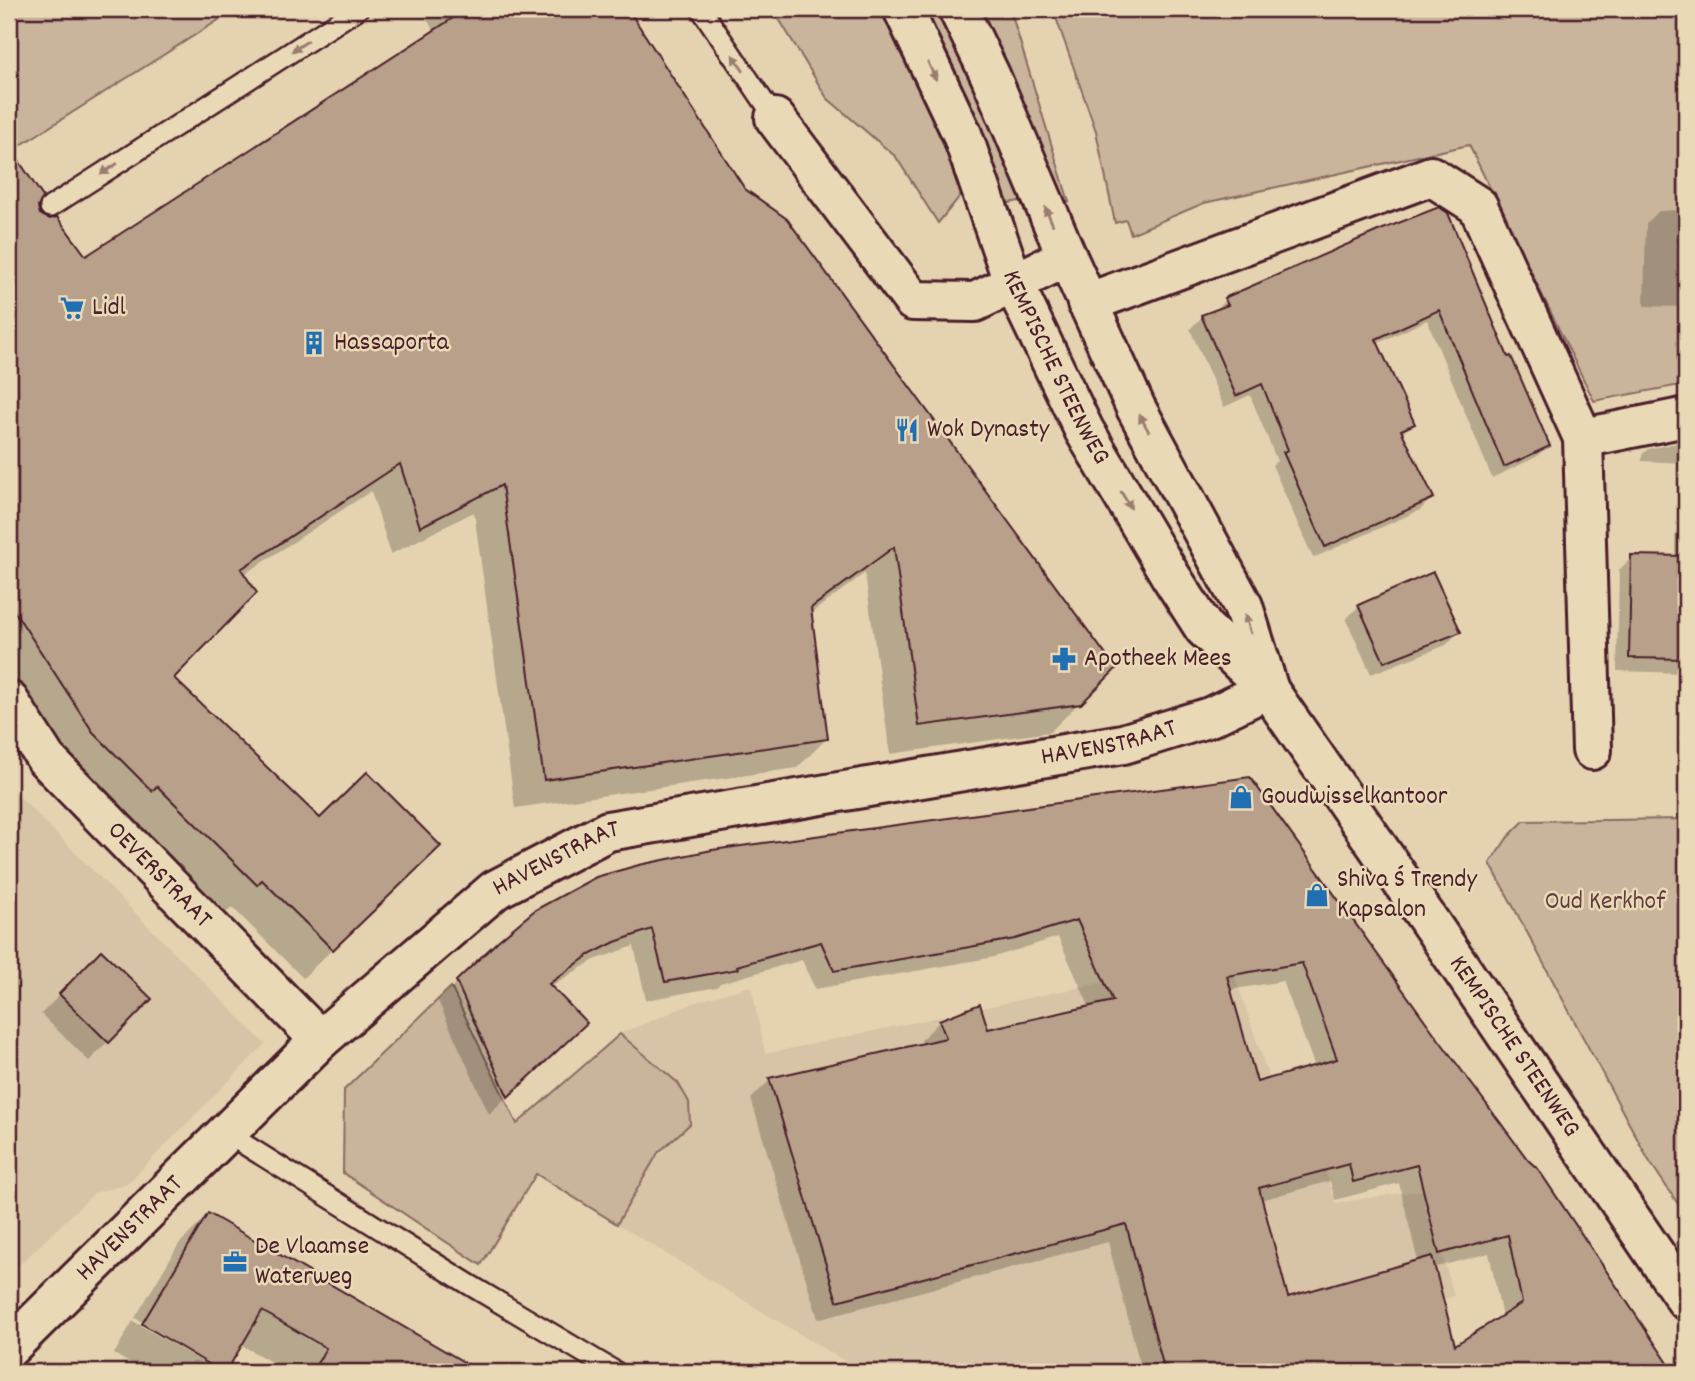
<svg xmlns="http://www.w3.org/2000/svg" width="1695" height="1381" viewBox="0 0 1695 1381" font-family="Dekko,sans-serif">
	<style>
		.built { fill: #d7c3a5 }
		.green { fill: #cab49b; stroke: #8a6a63; stroke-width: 2 }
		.shadow { fill: #0003; fill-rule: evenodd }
		.building { fill: #b8a08b; stroke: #4a1f2b; stroke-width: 2; fill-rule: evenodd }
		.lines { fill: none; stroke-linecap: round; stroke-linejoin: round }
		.service-casing { stroke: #4a1f2b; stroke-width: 24 }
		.minor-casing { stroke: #4a1f2b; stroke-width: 44 }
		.secondary-casing { stroke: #4a1f2b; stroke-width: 44 }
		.service { stroke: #ead9b6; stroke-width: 19 }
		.minor { stroke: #ead9b6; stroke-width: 38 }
		.secondary { stroke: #ead9b6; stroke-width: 38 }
		.oneway { fill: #9a7c70 }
		.labels { text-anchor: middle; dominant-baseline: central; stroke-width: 5; stroke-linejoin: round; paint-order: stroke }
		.poi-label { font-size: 26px; fill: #4a1f2b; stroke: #ead9b6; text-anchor: start }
		.street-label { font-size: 26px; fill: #4a1f2b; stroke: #ead9b6 }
		.park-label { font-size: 26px; fill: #643d41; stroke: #ead9b6 }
	</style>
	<rect width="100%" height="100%" fill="#e4d2b0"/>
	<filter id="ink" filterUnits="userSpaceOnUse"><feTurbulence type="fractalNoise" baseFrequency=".0143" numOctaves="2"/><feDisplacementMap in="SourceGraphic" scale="14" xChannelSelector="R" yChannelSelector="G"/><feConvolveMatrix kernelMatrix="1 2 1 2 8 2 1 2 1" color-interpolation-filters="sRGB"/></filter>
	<g filter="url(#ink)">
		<g class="built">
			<path d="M 9,783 L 15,792 L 265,1044 L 127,1184 L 94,1193 L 9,1275 Z"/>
			<path d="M 1228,956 L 1303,1178 L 1325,1169 L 1335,1203 L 1424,1190 L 1454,1296 L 1341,1330 L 1351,1372 L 863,1372 L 617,1224 L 653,1162 L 690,1123 L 678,1083 L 620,1034 L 699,1001 L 751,986 L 765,1054 Z"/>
		</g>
		<g class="green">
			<path d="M 9,9 L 236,9 L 13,150 L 9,146 Z"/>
			<path d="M 773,9 L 884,9 L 951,148 L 965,190 L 938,223 L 896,157 L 827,98 Z"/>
			<path d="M 917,9 L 937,9 L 1024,200 L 1004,204 Z"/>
			<path d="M 974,9 L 1010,9 L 1069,202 L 1060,201 Z"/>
			<path d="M 1053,9 L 1686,9 L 1686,384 L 1594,401 L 1469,145 L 1204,203 L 1131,234 L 1126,220 L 1115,223 L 1096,131 Z"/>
			<path d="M 1686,819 L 1686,1216 L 1648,1159 L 1490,863 L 1508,837 L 1524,821 Z"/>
			<path d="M 451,987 L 517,1124 L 620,1034 L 678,1083 L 689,1102 L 690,1124 L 658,1153 L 617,1224 L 536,1174 L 481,1265 L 343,1173 L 344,1090 Z"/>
		</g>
		<g class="shadow">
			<path d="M 420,9 L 626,9 L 744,191 L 1113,669 L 1050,732 L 890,754 L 865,573 L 810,614 L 826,739 L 797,768 L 515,808 L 474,512 L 391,554 L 371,491 L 243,575 L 172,678 L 320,821 L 409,874 L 303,978 L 232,907 L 227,912 L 127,813 L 122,819 L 64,761 L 9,676 L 9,157 L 12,155 L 39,215 L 86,258 L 435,32 Z"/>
			<path d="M 1686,210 L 1686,307 L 1644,306 L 1646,224 L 1659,211 Z"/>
			<path d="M 1379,233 L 1507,359 L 1548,445 L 1536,457 L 1492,478 L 1427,320 L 1376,344 L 1412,424 L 1401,435 L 1432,498 L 1420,510 L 1313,558 L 1272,465 L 1277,461 L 1250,395 L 1224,407 L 1190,329 L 1202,317 L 1214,312 L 1225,300 Z"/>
			<path d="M 1686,441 L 1686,463 L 1642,461 L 1642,455 L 1648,449 Z"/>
			<path d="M 1686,525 L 1686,673 L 1617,671 L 1619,570 L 1632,557 L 1675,557 L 1675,536 Z"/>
			<path d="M 1359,606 L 1459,632 L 1446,645 L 1371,674 L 1346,619 Z"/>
			<path d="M 1249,779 L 1661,1357 L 1658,1372 L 1142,1372 L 1108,1242 L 818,1319 L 751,1099 L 770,1080 L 923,1045 L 921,1040 L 940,1021 L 987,1031 L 1090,1008 L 1058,937 L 994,957 L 815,989 L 802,960 L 720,983 L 717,987 L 646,1000 L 634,946 L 594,960 L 549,987 L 566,1041 L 489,1114 L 438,1001 L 500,941 ZM 1283,981 L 1315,1067 L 1255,1084 L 1229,990 ZM 1330,1181 L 1335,1200 L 1399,1183 L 1418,1262 L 1287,1299 L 1261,1200 ZM 1489,1253 L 1502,1317 L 1454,1348 L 1433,1268 Z"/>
			<path d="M 101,953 L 149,999 L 89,1061 L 41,1014 Z"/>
			<path d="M 208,1215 L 451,1364 L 464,1372 L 288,1372 L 240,1344 L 224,1372 L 145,1372 L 114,1354 L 133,1321 L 218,1371 L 218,1367 L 135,1318 L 179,1244 Z"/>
		</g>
		<g class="building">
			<path d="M 467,9 L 628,9 L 745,189 L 787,219 L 1116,669 L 1081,704 L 919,726 L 894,547 L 811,608 L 828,739 L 544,780 L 502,485 L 420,527 L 400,464 L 241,569 L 257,593 L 174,678 L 320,818 L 367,772 L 441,846 L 333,950 L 262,880 L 257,885 L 157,786 L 152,791 L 93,732 L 9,603 L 9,146 L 43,197 L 38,207 L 40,214 L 50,219 L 57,217 L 86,256 Z"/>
			<path d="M 1439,207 L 1448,213 L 1508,357 L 1511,356 L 1550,446 L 1504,467 L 1439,310 L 1376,339 L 1415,424 L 1401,430 L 1434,498 L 1325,547 L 1283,452 L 1288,450 L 1262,384 L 1236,396 L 1201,315 L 1228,305 L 1224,298 L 1378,231 Z"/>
			<path d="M 1631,555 L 1686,556 L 1686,659 L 1629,658 Z"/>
			<path d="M 1433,572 L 1461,632 L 1384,662 L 1358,605 Z"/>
			<path d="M 1250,777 L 1434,1033 L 1528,1160 L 1538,1169 L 1674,1372 L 1165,1372 L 1126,1224 L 837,1301 L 769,1078 L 946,1038 L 939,1020 L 980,1004 L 988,1029 L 1113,1001 L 1077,920 L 1015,939 L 834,971 L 821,942 L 737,966 L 738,969 L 665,982 L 652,929 L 615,942 L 589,955 L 549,984 L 587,1023 L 508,1097 L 456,981 L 499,940 L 535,910 L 596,877 L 639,865 L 712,850 ZM 1302,963 L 1337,1059 L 1257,1082 L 1227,976 ZM 1349,1164 L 1353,1182 L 1417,1165 L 1439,1254 L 1508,1235 L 1522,1303 L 1455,1345 L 1432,1256 L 1288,1297 L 1259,1188 Z"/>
			<path d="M 101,950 L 152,999 L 109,1043 L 59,994 Z"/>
			<path d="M 208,1213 L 481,1372 L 312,1372 L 326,1348 L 262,1311 L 226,1372 L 222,1372 L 142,1324 Z"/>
		</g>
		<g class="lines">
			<g class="service-casing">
				<g id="service">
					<path d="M 701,9 L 775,118"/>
					<path d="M 50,207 L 358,9"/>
					<path d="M 226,1133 L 470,1285 L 616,1372"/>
				</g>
			</g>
			<g class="minor-casing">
				<g id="minor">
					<path d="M 775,118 L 913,301 L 975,302 L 1067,257"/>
					<path d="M 1087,303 L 1431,176 L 1478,206 L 1583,438 L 1592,750"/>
					<path d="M 1583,438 L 1686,417"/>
					<path id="s1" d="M 9,701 L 46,759 L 320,1040"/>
					<path id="s2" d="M 9,1348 L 320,1040 L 495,890 L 608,831 L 1123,744 L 1210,717 L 1268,689"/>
				</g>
			</g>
			<g class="secondary-casing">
				<g id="secondary">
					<path id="s3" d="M 903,9 L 962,134 L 1013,282 L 1084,430 L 1170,575 L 1204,628 L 1268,689 L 1427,918 L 1686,1300"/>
					<path d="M 958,9 L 990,75 L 1067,257 L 1136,408 L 1243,606 L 1268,687"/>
				</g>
			</g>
			<use href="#service" class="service"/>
			<use href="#minor" class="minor"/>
			<use href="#secondary" class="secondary"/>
		</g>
		<defs><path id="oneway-solid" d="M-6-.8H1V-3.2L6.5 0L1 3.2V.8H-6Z" transform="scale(1.75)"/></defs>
		<g class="oneway">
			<use href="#oneway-solid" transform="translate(300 46) rotate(147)"/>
			<use href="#oneway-solid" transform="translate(738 63) rotate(-124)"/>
			<use href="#oneway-solid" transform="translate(932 71) rotate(65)"/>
			<use href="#oneway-solid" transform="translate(109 169) rotate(147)"/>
			<use href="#oneway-solid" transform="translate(1049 216) rotate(-113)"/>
			<use href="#oneway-solid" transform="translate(1144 423) rotate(-119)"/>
			<use href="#oneway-solid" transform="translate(1126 500) rotate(59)"/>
			<use href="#oneway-solid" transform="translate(1248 624) rotate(-107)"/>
		</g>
	</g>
	<defs>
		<g id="supermarket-bare" transform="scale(1.89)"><path d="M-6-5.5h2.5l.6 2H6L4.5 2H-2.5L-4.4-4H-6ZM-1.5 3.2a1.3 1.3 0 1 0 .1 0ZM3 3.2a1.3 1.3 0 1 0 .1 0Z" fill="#1f6fb2" stroke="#ead9b6" stroke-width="2.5" paint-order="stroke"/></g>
		<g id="building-bare" transform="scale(1.89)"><path d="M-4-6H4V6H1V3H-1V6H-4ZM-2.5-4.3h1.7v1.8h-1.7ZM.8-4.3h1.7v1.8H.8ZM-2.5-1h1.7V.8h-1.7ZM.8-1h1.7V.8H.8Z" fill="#1f6fb2" stroke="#ead9b6" stroke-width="2.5" paint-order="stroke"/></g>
		<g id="restaurant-bare" transform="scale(1.89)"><path d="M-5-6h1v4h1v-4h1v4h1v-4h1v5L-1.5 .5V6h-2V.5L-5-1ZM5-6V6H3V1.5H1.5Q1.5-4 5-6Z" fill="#1f6fb2" stroke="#ead9b6" stroke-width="2.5" paint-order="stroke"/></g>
		<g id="pharmacy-bare" transform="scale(1.89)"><path d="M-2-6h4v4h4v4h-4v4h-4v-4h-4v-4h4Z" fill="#1f6fb2" stroke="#ead9b6" stroke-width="2.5" paint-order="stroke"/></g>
		<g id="shop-bare" transform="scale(1.89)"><path d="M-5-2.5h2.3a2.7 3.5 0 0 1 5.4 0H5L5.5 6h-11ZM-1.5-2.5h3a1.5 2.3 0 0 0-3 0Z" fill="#1f6fb2" stroke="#ead9b6" stroke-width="2.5" paint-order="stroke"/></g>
		<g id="office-bare" transform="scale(1.89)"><path d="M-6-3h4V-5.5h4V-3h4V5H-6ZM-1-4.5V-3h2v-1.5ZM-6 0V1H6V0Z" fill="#1f6fb2" stroke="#ead9b6" stroke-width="2.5" paint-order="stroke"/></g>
	</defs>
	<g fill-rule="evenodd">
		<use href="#supermarket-bare" x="72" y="308"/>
		<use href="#building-bare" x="314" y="343"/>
		<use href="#restaurant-bare" x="907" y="430"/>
		<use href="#pharmacy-bare" x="1064" y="659"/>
		<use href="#shop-bare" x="1241" y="797"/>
		<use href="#shop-bare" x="1317" y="895"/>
		<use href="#office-bare" x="235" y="1262"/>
	</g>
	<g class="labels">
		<g class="poi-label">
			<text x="92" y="308">Lidl</text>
			<text x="334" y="343">Hassaporta</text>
			<text x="927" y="430">Wok Dynasty</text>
			<text x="1084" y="659">Apotheek Mees</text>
			<text x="1261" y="797">Goudwisselkantoor</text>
			<text x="1337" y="880">Shiva Ś Trendy<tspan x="1337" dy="30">Kapsalon</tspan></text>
			<text x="255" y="1247">De Vlaamse<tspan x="255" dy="30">Waterweg</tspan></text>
		</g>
		<g class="street-label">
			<text stroke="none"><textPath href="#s3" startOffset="390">KEMPISCHE STEENWEG</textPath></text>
			<text stroke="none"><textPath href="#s2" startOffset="1304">HAVENSTRAAT</textPath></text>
			<text stroke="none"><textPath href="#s2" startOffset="737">HAVENSTRAAT</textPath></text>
			<text stroke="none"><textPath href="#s1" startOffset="231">OEVERSTRAAT</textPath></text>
			<text stroke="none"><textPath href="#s3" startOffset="1213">KEMPISCHE STEENWEG</textPath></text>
			<text stroke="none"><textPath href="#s2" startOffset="170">HAVENSTRAAT</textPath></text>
		</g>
		<g class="park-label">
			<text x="1605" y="902">Oud Kerkhof</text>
		</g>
	</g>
	<rect width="1695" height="1381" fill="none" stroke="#ead9b6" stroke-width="35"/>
	<rect x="18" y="18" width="1660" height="1346" fill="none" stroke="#4a1f2b" stroke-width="2.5" filter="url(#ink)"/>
</svg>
